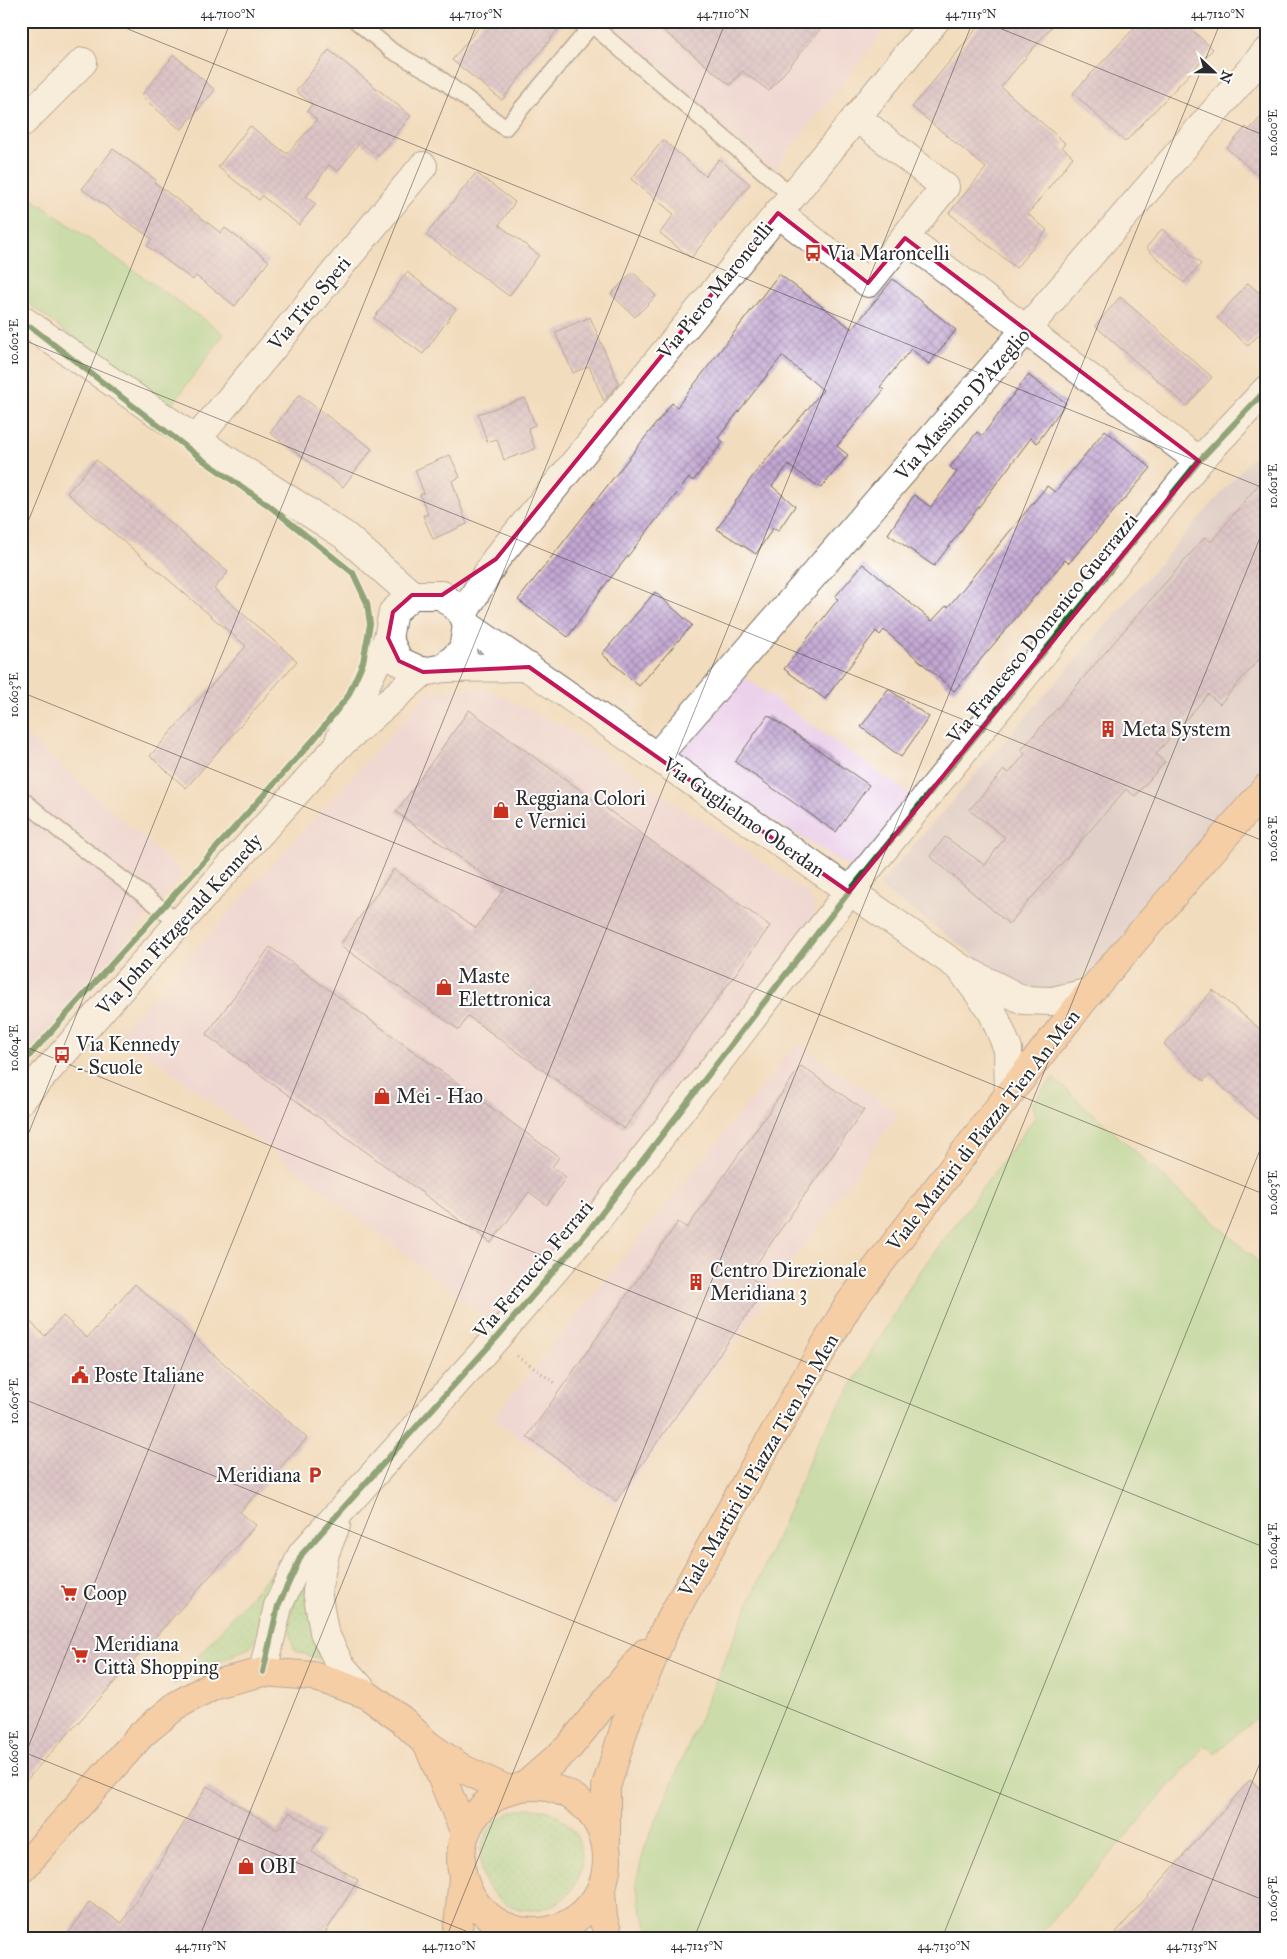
<svg xmlns="http://www.w3.org/2000/svg" width="1287" height="1959" viewBox="0 0 1287 1959" font-family="'IM FELL Great Primer',serif">
	<style>
		.built { fill: #ecd1ea }
		.industrial { fill: #cbbfd5 }
		.grass { fill: url(#grass-dots); stroke: #63835e }
		.park { fill: #9bdb92; stroke: #63835e }
		.building { fill: url(#building-cross-hatch) }
		.lines { fill: none; stroke-linecap: round; stroke-linejoin: round }
		.service-casing { stroke: #71695e; stroke-width: 18 }
		.minor-casing { stroke: #71695e; stroke-width: 30 }
		.primary-casing { stroke: #71695e; stroke-width: 30 }
		.path { stroke: #71695e; stroke-width: 3; stroke-dasharray: 1 4; stroke-linecap: butt }
		.service { stroke: #fff; stroke-width: 15 }
		.minor { stroke: #fff; stroke-width: 28 }
		.primary { stroke: #f9bc8a; stroke-width: 28 }
		.cycleway-casing { stroke: #fff; stroke-width: 9 }
		.cycleway { stroke: #1b5e20; stroke-width: 6 }
		.marked { fill: none; stroke: #c2185b; stroke-width: 4; stroke-linejoin: round }
		.ticks { fill: none; stroke: #2b2b2b; stroke-width: 1; stroke-opacity: 0.45 }
		.labels { text-anchor: middle; dominant-baseline: central; stroke-width: 4; stroke-linejoin: round; paint-order: stroke }
		.poi-label { font-size: 20px; fill: #2b2b2b; stroke: #fff; text-anchor: start }
		.street-label { font-size: 20px; fill: #2b2b2b; stroke: #fff }
		.neatline { fill: none; stroke: #2b2b2b; stroke-width: 2 }
		.ticks-label { font-size: 12px; text-anchor: middle; fill: #2b2b2b }
	</style>
	<defs>
		<pattern id="grass-dots" width="8" height="8" patternUnits="userSpaceOnUse" patternTransform="scale(1.25)"><rect width="8" height="8" fill="#9bdb92"/><path d="M2 2h.1M6 6h.1" fill="none" stroke="#86bc7e" stroke-width="1.8" stroke-linecap="round"/></pattern>
		<pattern id="building-cross-hatch" width="8" height="8" patternUnits="userSpaceOnUse" patternTransform="scale(1.25)"><rect width="8" height="8" fill="#c3a7d3"/><path d="M0 0l8 8M0 8l8-8" fill="none" stroke="#9f88ab"/></pattern>
	</defs>
	<rect width="100%" height="100%" fill="#fff"/>
	<filter id="ink" filterUnits="userSpaceOnUse"><feTurbulence type="fractalNoise" baseFrequency=".02" numOctaves="2"/><feDisplacementMap in="SourceGraphic" scale="10" xChannelSelector="R" yChannelSelector="G"/><feConvolveMatrix kernelMatrix="1 2 1 2 8 2 1 2 1" color-interpolation-filters="sRGB"/></filter>
	<filter id="wash" filterUnits="userSpaceOnUse"><feTurbulence type="fractalNoise" baseFrequency=".0096" numOctaves="4" result="noise"/><feDisplacementMap in="SourceGraphic" scale="20" xChannelSelector="R" yChannelSelector="G"/><feGaussianBlur stdDeviation="1.12" result="paint"/><feColorMatrix in="noise" values="0 0 0 0 0 0 0 0 0 0 0 0 0 0 0 0 0 1.4 0 .05"/><feComposite in="paint" operator="in"/></filter>
	<g filter="url(#wash)">
		<rect width="100%" height="100%" fill="#f2dcbe"/>
		<g class="built">
			<path d="M 588,21 L 893,21 L 768,176 Z"/>
			<path d="M 737,672 L 915,798 L 858,872 L 667,755 Z"/>
			<path d="M 460,689 L 487,689 L 565,727 L 806,892 L 815,904 L 813,918 L 625,1167 L 493,1323 L 121,1032 L 411,712 L 430,693 Z"/>
			<path d="M 21,731 L 184,874 L 21,1061 Z"/>
			<path d="M 797,1043 L 899,1113 L 617,1507 L 493,1419 Z"/>
		</g>
		<path class="industrial" d="M 1266,442 L 1266,770 L 1093,973 L 1051,993 L 1020,988 L 878,886 Z"/>
		<g class="grass">
			<path d="M 318,1548 L 327,1661 L 295,1651 C 280,1615 303,1581 318,1548 Z"/>
			<path d="M 279,1564 L 269,1605 L 251,1647 L 217,1662 L 172,1686 Z"/>
			<circle cx="531" cy="1859" r="51"/>
		</g>
		<g class="park">
			<path d="M 21,191 L 224,334 L 168,410 L 21,298 Z"/>
			<path d="M 1053,1078 L 1266,1269 L 1266,1709 L 1215,1753 L 1206,1745 L 1036,1938 L 653,1938 L 641,1911 L 636,1882 L 645,1847 L 818,1441 L 916,1277 L 1034,1119 L 1035,1112 L 1032,1103 Z"/>
		</g>
		<g id="blocks">
			<g class="building">
				<path d="M 484,21 L 565,21 L 502,100 L 452,60 Z"/>
				<path d="M 652,21 L 827,21 L 769,91 L 742,71 L 730,85 Z"/>
				<path d="M 983,21 L 1056,21 L 1001,87 L 1065,143 L 1062,147 L 1073,157 L 1028,214 L 1047,230 L 1016,268 L 949,213 L 986,168 L 912,107 Z"/>
				<path d="M 1141,21 L 1182,21 L 1213,49 L 1125,142 L 1073,93 Z"/>
				<path d="M 329,50 L 411,116 L 378,156 L 360,142 L 338,171 L 329,165 L 306,197 L 316,204 L 299,225 L 262,196 L 259,200 L 218,167 L 250,126 L 287,154 L 317,120 L 307,111 L 312,104 L 296,91 Z"/>
				<path d="M 174,55 L 215,90 L 181,130 L 141,96 Z"/>
				<path d="M 1266,112 L 1266,183 L 1227,148 L 1246,127 L 1249,130 Z"/>
				<path d="M 663,140 L 705,176 L 719,159 L 750,184 L 691,258 L 660,233 L 674,214 L 631,179 Z"/>
				<path d="M 113,149 L 156,180 L 154,182 L 221,233 L 225,228 L 269,261 L 235,306 L 196,276 L 193,280 L 147,246 L 152,239 L 82,189 Z"/>
				<path d="M 476,173 L 515,202 L 499,225 L 539,255 L 509,296 L 426,235 Z"/>
				<path d="M 1162,229 L 1201,264 L 1184,283 L 1146,248 Z"/>
				<path d="M 407,272 L 456,309 L 423,354 L 374,318 Z"/>
				<path d="M 633,272 L 656,296 L 635,317 L 611,294 Z"/>
				<path d="M 779,274 L 852,329 L 893,279 L 956,330 L 929,364 L 911,349 L 880,387 L 884,390 L 837,446 L 848,455 L 821,488 L 788,465 L 772,486 L 795,506 L 778,531 L 773,528 L 756,554 L 717,529 L 752,477 L 823,390 L 782,356 L 718,438 L 723,442 L 693,481 L 689,478 L 602,589 L 568,637 L 518,600 L 672,403 L 677,407 Z"/>
				<path d="M 1248,283 L 1266,299 L 1266,327 L 1248,346 L 1217,318 Z"/>
				<path d="M 1120,297 L 1212,377 L 1187,406 L 1095,326 Z"/>
				<path d="M 590,317 L 619,384 L 604,401 L 589,366 L 573,373 L 555,332 Z"/>
				<path d="M 1028,375 L 1066,403 L 1037,443 L 1031,438 L 934,566 L 888,534 L 914,495 L 931,507 L 957,472 L 950,467 L 977,432 L 982,436 Z"/>
				<path d="M 299,395 L 372,449 L 343,487 L 270,433 Z"/>
				<path d="M 525,398 L 535,425 L 528,428 L 535,449 L 504,460 L 497,439 L 487,442 L 478,414 Z"/>
				<path d="M 1105,430 L 1151,468 L 1069,563 L 1065,560 L 954,691 L 884,630 L 880,635 L 876,631 L 825,699 L 784,669 L 838,599 L 835,597 L 863,564 L 932,621 L 946,606 L 948,607 L 1047,486 L 1055,492 Z"/>
				<path d="M 450,455 L 460,477 L 452,481 L 467,524 L 433,539 L 423,516 L 428,514 L 420,495 L 424,493 L 415,470 Z"/>
				<path d="M 96,460 L 228,572 L 214,589 L 297,661 L 186,788 L 150,756 L 246,646 L 67,493 Z"/>
				<path d="M 1266,475 L 1266,651 L 1220,704 L 1208,694 L 1156,754 L 1165,762 L 1135,796 L 1126,789 L 1009,924 L 930,856 L 945,837 L 985,865 L 1005,837 L 969,810 L 1004,770 L 1009,773 L 1025,754 L 1021,750 L 1205,537 L 1211,542 Z"/>
				<path d="M 655,592 L 692,625 L 639,686 L 602,654 Z"/>
				<path d="M 888,689 L 929,717 L 901,757 L 861,727 Z"/>
				<path d="M 469,710 L 770,926 L 624,1129 L 468,1016 L 459,1030 L 340,945 L 394,869 L 476,928 L 504,889 L 396,812 Z"/>
				<path d="M 768,715 L 869,785 L 836,832 L 735,762 Z"/>
				<path d="M 270,947 L 559,1157 L 552,1167 L 566,1177 L 547,1205 L 529,1192 L 491,1243 L 206,1035 Z"/>
				<path d="M 1213,990 L 1266,1034 L 1266,1126 L 1209,1075 L 1204,1081 L 1164,1044 Z"/>
				<path d="M 801,1066 L 864,1110 L 748,1276 L 766,1288 L 616,1501 L 527,1437 L 678,1222 L 687,1228 Z"/>
				<path d="M 135,1284 L 307,1438 L 240,1512 L 256,1525 L 21,1786 L 21,1313 L 45,1336 L 63,1316 L 87,1338 Z"/>
				<path d="M 1250,1780 L 1266,1794 L 1266,1938 L 1111,1938 Z"/>
				<path d="M 207,1786 L 278,1830 L 289,1812 L 323,1833 L 312,1852 L 358,1880 L 322,1938 L 66,1938 L 89,1902 L 122,1923 Z"/>
			</g>
		</g>
	</g>
	<g filter="url(#ink)">
		<use href="#blocks" fill-opacity="0" stroke="#71695e" stroke-width="1"/>
		<g class="lines">
			<g class="service-casing">
				<g id="service">
					<path d="M 356,21 L 392,51 L 437,76 L 505,128 L 592,25 L 587,21"/>
					<path d="M 592,25 L 792,196"/>
					<path d="M 21,798 L 60,831 L 180,923"/>
				</g>
			</g>
			<g class="minor-casing">
				<g id="minor">
					<path d="M 21,124 L 83,62"/>
					<path d="M 778,213 L 868,283 L 945,187 L 856,117"/>
					<path d="M 905,238 L 1199,461"/>
					<path d="M 21,319 L 196,440 L 344,535 L 412,595"/>
					<path d="M 196,440 L 423,166"/>
					<path d="M 463,614 L 496,559 L 935,21"/>
					<path d="M 467,625 L 959,967 L 1023,1000 L 1052,1001 L 1090,992"/>
					<path d="M 444,668 L 529,667"/>
					<path d="M 340,738 L 388,638 L 393,612 L 412,595 L 442,595 L 463,614 L 467,625 L 463,650 L 444,668 L 423,672 L 399,661 L 388,638"/>
					<path d="M 657,756 L 1266,52"/>
					<path d="M 963,972 L 993,1013 L 1008,1049 L 1009,1094"/>
					<path d="M 21,1100 L 337,747 L 423,672"/>
					<path d="M 336,1525 L 325,1553 L 317,1591 L 324,1632 L 340,1665 L 366,1694"/>
					<path d="M 263,1672 L 278,1606 L 302,1554 L 498,1336 L 589,1230 L 849,892 L 1199,461 L 1266,390"/>
				</g>
			</g>
			<g class="primary-casing">
				<g id="primary">
					<path d="M 428,1745 L 465,1833"/>
					<path d="M 526,1785 L 569,1747 L 645,1653"/>
					<circle cx="534" cy="1859" r="73"/>
					<path d="M 606,1841 L 606,1787 L 627,1720 L 665,1629 L 754,1468 L 849,1304 L 1009,1094 L 1090,992 L 1266,788"/>
					<path d="M 21,1870 L 142,1734 L 177,1705 L 215,1684 L 263,1672 L 313,1676 L 366,1694 L 402,1720 L 428,1745 L 463,1769 L 508,1790"/>
					<path d="M 601,1891 L 603,1918 L 609,1938"/>
					<path d="M 457,1938 L 463,1878"/>
				</g>
			</g>
			<g class="path">
				<path d="M 21,1012 L 27,1052"/>
				<path d="M 21,1136 L 29,1127"/>
				<path d="M 517,1356 L 555,1383"/>
			</g>
			<use href="#service" class="service"/>
			<use href="#minor" class="minor"/>
			<use href="#primary" class="primary"/>
			<g class="cycleway-casing">
				<g id="cycleway">
					<path d="M 21,1065 L 315,738 L 348,696 L 363,662 L 370,624 L 367,603 L 353,573 L 268,505 L 203,460 L 31,327"/>
					<path d="M 263,1672 L 278,1606 L 302,1554 L 498,1336 L 589,1230 L 849,892 L 1199,461 L 1266,390"/>
				</g>
			</g>
			<use href="#cycleway" class="cycleway"/>
		</g>
	</g>
	<path d="M0 0H1287V1959H0ZM 778,213 L 868,283 L 905,238 L 1199,461 L 849,892 L 529,667 L 423,672 L 399,661 L 388,638 L 393,612 L 412,595 L 442,595 L 496,559 Z" fill="#f2dcbe" fill-opacity=".55" fill-rule="evenodd"/>
	<path class="marked" d="M 778,213 L 868,283 L 905,238 L 1199,461 L 849,892 L 529,667 L 423,672 L 399,661 L 388,638 L 393,612 L 412,595 L 442,595 L 496,559 Z"/>
	<path class="ticks" d="M 108,21 L 1266,489M 982,21 L 1266,136M 21,339 L 1266,842M 21,539 L 231,21M 21,692 L 1266,1195M 21,1045 L 1266,1548M 21,1152 L 478,21M 21,1398 L 1266,1901M 21,1751 L 483,1938M 21,1765 L 726,21M 199,1938 L 973,21M 446,1938 L 1221,21M 694,1938 L 1266,523M 942,1938 L 1266,1135M 1189,1938 L 1266,1748"/>
	<defs>
		<g id="bus-bare" transform="scale(1.35)"><path d="M-5-6H5V4H4V6H2V4H-2V6H-4V4H-5ZM-3.5-4V0h7V-4ZM-3.5 1.2v1.5H-2V1.2ZM2 1.2v1.5H3.5V1.2Z" fill="#c8321e" stroke="#fff" stroke-width="2.5" paint-order="stroke"/></g>
		<g id="building-bare" transform="scale(1.35)"><path d="M-4-6H4V6H1V3H-1V6H-4ZM-2.5-4.3h1.7v1.8h-1.7ZM.8-4.3h1.7v1.8H.8ZM-2.5-1h1.7V.8h-1.7ZM.8-1h1.7V.8H.8Z" fill="#c8321e" stroke="#fff" stroke-width="2.5" paint-order="stroke"/></g>
		<g id="shop-bare" transform="scale(1.35)"><path d="M-5-2.5h2.3a2.7 3.5 0 0 1 5.4 0H5L5.5 6h-11ZM-1.5-2.5h3a1.5 2.3 0 0 0-3 0Z" fill="#c8321e" stroke="#fff" stroke-width="2.5" paint-order="stroke"/></g>
		<g id="civic-bare" transform="scale(1.35)"><path d="M-.6-6.5H3V-4.5H.6V-3L4-1V1h2V6H-6V1h2V-1L-.6-3ZM-1.2 2.5V6h2.4V2.5Z" fill="#c8321e" stroke="#fff" stroke-width="2.5" paint-order="stroke"/></g>
		<g id="parking-bare" transform="scale(1.35)"><path d="M-3.5-5.5H1a3.5 3.5 0 0 1 0 7H-1V5.5H-3.5ZM-1-3.4V-.6H.8a1.4 1.4 0 0 0 0-2.8Z" fill="#c8321e" stroke="#fff" stroke-width="2.5" paint-order="stroke"/></g>
		<g id="supermarket-bare" transform="scale(1.35)"><path d="M-6-5.5h2.5l.6 2H6L4.5 2H-2.5L-4.4-4H-6ZM-1.5 3.2a1.3 1.3 0 1 0 .1 0ZM3 3.2a1.3 1.3 0 1 0 .1 0Z" fill="#c8321e" stroke="#fff" stroke-width="2.5" paint-order="stroke"/></g>
	</defs>
	<g fill-rule="evenodd">
		<use href="#bus-bare" x="813" y="253"/>
		<use href="#building-bare" x="1108" y="729"/>
		<use href="#shop-bare" x="501" y="810"/>
		<use href="#shop-bare" x="444" y="987"/>
		<use href="#bus-bare" x="62" y="1055"/>
		<use href="#shop-bare" x="382" y="1096"/>
		<use href="#building-bare" x="696" y="1282"/>
		<use href="#civic-bare" x="80" y="1375"/>
		<use href="#parking-bare" x="315" y="1475"/>
		<use href="#supermarket-bare" x="69" y="1593"/>
		<use href="#supermarket-bare" x="80" y="1655"/>
		<use href="#shop-bare" x="246" y="1866"/>
	</g>
	<g class="labels">
		<g class="poi-label">
			<text x="827" y="253">Via Maroncelli</text>
			<text x="1122" y="729">Meta System</text>
			<text x="515" y="798">Reggiana Colori<tspan x="515" dy="23">e Vernici</tspan></text>
			<text x="458" y="976">Maste<tspan x="458" dy="23">Elettronica</tspan></text>
			<text x="76" y="1044">Via Kennedy<tspan x="76" dy="23">- Scuole</tspan></text>
			<text x="396" y="1096">Mei - Hao</text>
			<text x="710" y="1270">Centro Direzionale<tspan x="710" dy="23">Meridiana 3</tspan></text>
			<text x="94" y="1375">Poste Italiane</text>
			<text x="301" y="1475" text-anchor="end">Meridiana</text>
			<text x="83" y="1593">Coop</text>
			<text x="94" y="1644">Meridiana<tspan x="94" dy="23">Città Shopping</tspan></text>
			<text x="260" y="1866">OBI</text>
		</g>
		<g class="street-label">
			<text transform="translate(715 290) rotate(-51)">Via Piero Maroncelli</text>
			<text transform="translate(309 303) rotate(-50)">Via Tito Speri</text>
			<text transform="translate(962 404) rotate(-49)">Via Massimo D'Azeglio</text>
			<text transform="translate(1042 628) rotate(-51)">Via Francesco Domenico Guerrazzi</text>
			<text transform="translate(744 817) rotate(35)">Via Guglielmo Oberdan</text>
			<text transform="translate(179 924) rotate(-48)">Via John Fitzgerald Kennedy</text>
			<text transform="translate(983 1130) rotate(-52)">Viale Martiri di Piazza Tien An Men</text>
			<text transform="translate(533 1269) rotate(-50)">Via Ferruccio Ferrari</text>
			<text transform="translate(758 1465) rotate(-60)">Viale Martiri di Piazza Tien An Men</text>
		</g>
	</g>
	<rect width="1287" height="1959" fill="none" stroke="#fff" stroke-width="55"/>
	<g transform="translate(1214 72) rotate(112)" stroke="#ffffff" stroke-width="4" paint-order="stroke">
	<path d="M0-4L9 19L0 12L-9 19Z" fill="#2b2b2b"/>
	<text y="-8" font-size="14" font-weight="bold" text-anchor="middle" fill="#2b2b2b">N</text>
	</g>
	<rect x="28" y="28" width="1232" height="1904" class="neatline"/>
	<g class="ticks-label">
		<text x="228" y="18">44.7100°N</text>
		<text x="476" y="18">44.7105°N</text>
		<text x="723" y="18">44.7110°N</text>
		<text x="971" y="18">44.7115°N</text>
		<text x="1218" y="18">44.7120°N</text>
		<text transform="translate(1273 133) rotate(-90)" y="4">10.600°E</text>
		<text transform="translate(14 342) rotate(-90)" y="4">10.602°E</text>
		<text transform="translate(1273 486) rotate(-90)" y="4">10.601°E</text>
		<text transform="translate(14 695) rotate(-90)" y="4">10.603°E</text>
		<text transform="translate(1273 839) rotate(-90)" y="4">10.602°E</text>
		<text transform="translate(14 1048) rotate(-90)" y="4">10.604°E</text>
		<text transform="translate(1273 1193) rotate(-90)" y="4">10.603°E</text>
		<text transform="translate(14 1401) rotate(-90)" y="4">10.605°E</text>
		<text transform="translate(1273 1546) rotate(-90)" y="4">10.604°E</text>
		<text transform="translate(14 1754) rotate(-90)" y="4">10.606°E</text>
		<text transform="translate(1273 1899) rotate(-90)" y="4">10.605°E</text>
		<text x="201" y="1950">44.7115°N</text>
		<text x="449" y="1950">44.7120°N</text>
		<text x="697" y="1950">44.7125°N</text>
		<text x="944" y="1950">44.7130°N</text>
		<text x="1192" y="1950">44.7135°N</text>
	</g>
</svg>
